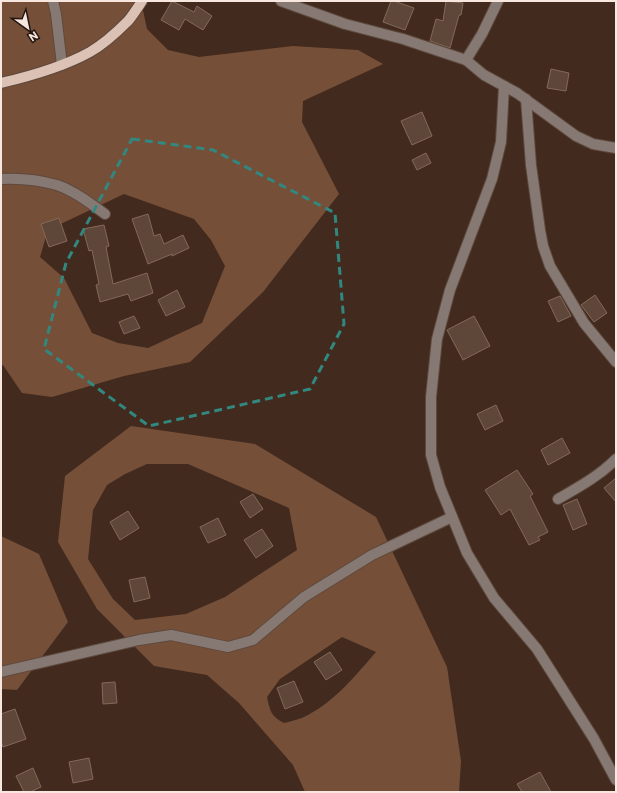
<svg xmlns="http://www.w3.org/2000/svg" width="617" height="793" viewBox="0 0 617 793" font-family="Commissioner,sans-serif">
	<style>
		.green { fill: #764f38; fill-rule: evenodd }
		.building { fill: #5e4638; stroke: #84695b }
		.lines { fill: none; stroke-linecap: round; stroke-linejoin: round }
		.minor-casing { stroke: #5f493d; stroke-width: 12 }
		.major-casing { stroke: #5f493d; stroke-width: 12 }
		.minor { stroke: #867973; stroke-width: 10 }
		.major { stroke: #dbc2b4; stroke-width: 10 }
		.marked { fill: none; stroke: #32877f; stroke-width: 3; stroke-dasharray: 8 5; stroke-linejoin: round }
	</style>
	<rect width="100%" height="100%" fill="#422b1e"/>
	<g class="green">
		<path d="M 1,1 L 141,1 L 147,29 L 168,50 L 199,57 L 293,46 L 358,50 L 383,64 L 303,101 L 302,122 L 339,194 L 263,292 L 190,362 L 124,376 L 52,397 L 22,393 L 3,365 L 1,366 ZM 124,194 L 194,219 L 211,240 L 225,266 L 202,323 L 148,348 L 118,343 L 92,333 L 64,278 L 40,257 L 48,230 Z"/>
		<path d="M 131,426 L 255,444 L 376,517 L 447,667 L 461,761 L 459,792 L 305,792 L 293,765 L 239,703 L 207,675 L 154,666 L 97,609 L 58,542 L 65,476 ZM 147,464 L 188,464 L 289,508 L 297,550 L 225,597 L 186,614 L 135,620 L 113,599 L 88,559 L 93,510 L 107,485 L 125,474 ZM 342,637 L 376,652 C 355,676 336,700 308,715 C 301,719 292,721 284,723 C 271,716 270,711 267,697 L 280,679 Z"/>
		<path d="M 1,536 L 39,554 L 68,622 L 17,690 L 1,689 Z"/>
	</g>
	<g class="building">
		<path d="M 172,1 L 194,12 L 197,6 L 212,16 L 203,30 L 185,19 L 179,30 L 161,20 Z"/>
		<path d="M 391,1 L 394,1 L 414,8 L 405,30 L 383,22 Z"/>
		<path d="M 446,1 L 463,3 L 461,15 L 459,15 L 450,48 L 430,41 L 436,19 L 443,21 Z"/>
		<path d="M 551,69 L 569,73 L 566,91 L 547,88 Z"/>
		<path d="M 422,112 L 432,136 L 412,145 L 401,121 Z"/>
		<path d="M 426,153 L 431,163 L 417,170 L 412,160 Z"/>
		<path d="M 148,214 L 154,236 L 160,234 L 164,244 L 183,235 L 189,248 L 172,256 L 172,254 L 148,264 L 132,219 Z"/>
		<path d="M 59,218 L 67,241 L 49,247 L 41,224 Z"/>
		<path d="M 104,225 L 109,246 L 106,247 L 113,284 L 147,273 L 153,293 L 131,301 L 128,294 L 100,302 L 96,285 L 99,284 L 92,250 L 89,251 L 83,229 Z"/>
		<path d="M 177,290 L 185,307 L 166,316 L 158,300 Z"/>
		<path d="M 595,295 L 607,313 L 594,322 L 581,305 Z"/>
		<path d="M 560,296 L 571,316 L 558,322 L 548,301 Z"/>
		<path d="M 134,316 L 140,328 L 124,334 L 119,322 Z"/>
		<path d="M 474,316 L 490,346 L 463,360 L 447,330 Z"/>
		<path d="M 496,405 L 503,421 L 485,430 L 477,414 Z"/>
		<path d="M 562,438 L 570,453 L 548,465 L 541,450 Z"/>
		<path d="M 517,470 L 533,494 L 530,496 L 548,532 L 538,537 L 540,540 L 529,545 L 510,509 L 501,515 L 485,490 Z"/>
		<path d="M 616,478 L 616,502 L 604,488 Z"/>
		<path d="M 253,494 L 263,509 L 250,518 L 240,502 Z"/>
		<path d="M 577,499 L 587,524 L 573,530 L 563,505 Z"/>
		<path d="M 128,511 L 139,528 L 120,540 L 110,522 Z"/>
		<path d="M 218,518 L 226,535 L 208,543 L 200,527 Z"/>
		<path d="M 262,529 L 273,546 L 256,558 L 244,540 Z"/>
		<path d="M 145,577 L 150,598 L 134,602 L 129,580 Z"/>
		<path d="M 330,652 L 342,670 L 326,680 L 314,662 Z"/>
		<path d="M 294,681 L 303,702 L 285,709 L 277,688 Z"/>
		<path d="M 115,682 L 117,703 L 103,704 L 102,683 Z"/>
		<path d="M 15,709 L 26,739 L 3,747 L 1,741 L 1,714 Z"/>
		<path d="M 89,758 L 93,779 L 73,783 L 69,762 Z"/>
		<path d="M 33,768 L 41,787 L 30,792 L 24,792 L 16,776 Z"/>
		<path d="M 540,772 L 551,792 L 522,792 L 517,784 Z"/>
	</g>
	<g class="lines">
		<g class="minor-casing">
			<g id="minor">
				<path d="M 53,1 L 56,14 L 62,65"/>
				<path d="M 281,1 L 345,24 L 403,39 L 466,60 L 484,75 L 517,93 L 576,136 L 593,144 L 616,148"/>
				<path d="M 466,60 L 482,34 L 498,1"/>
				<path d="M 504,86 L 501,142 L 492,179 L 450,290 L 437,339 L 431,397 L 431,455 L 440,487 L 467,553 L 494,598 L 537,649 L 594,739 L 616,780"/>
				<path d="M 526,99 L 531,165 L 540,230 L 543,246 L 550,266 L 584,323 L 616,362"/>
				<path d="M 1,179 C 19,178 39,180 57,185 C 74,191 90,203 105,214"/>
				<path d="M 558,499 C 579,487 599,476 616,459"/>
				<path d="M 1,672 L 139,640 L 171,635 L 228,647 L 253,640 L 304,597 L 372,555 L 452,517"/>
			</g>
		</g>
		<g class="major-casing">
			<path id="major" d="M 1,83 C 31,76 63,67 90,52 C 104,44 117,32 128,21 C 133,15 138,7 142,1"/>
		</g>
		<use href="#minor" class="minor"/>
		<use href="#major" class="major"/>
	</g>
	<path class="marked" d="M 132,139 L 213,150 L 335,213 L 344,324 L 310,389 L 149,426 L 44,349 L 66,263 Z"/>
	<rect width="617" height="793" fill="none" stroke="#f7e7df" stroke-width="4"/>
	<g transform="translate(28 28) rotate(147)" stroke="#211610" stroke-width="3" paint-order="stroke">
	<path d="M0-3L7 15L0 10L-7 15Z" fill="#f7e7df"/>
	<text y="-6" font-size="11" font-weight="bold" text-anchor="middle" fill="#f7e7df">N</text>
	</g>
</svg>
